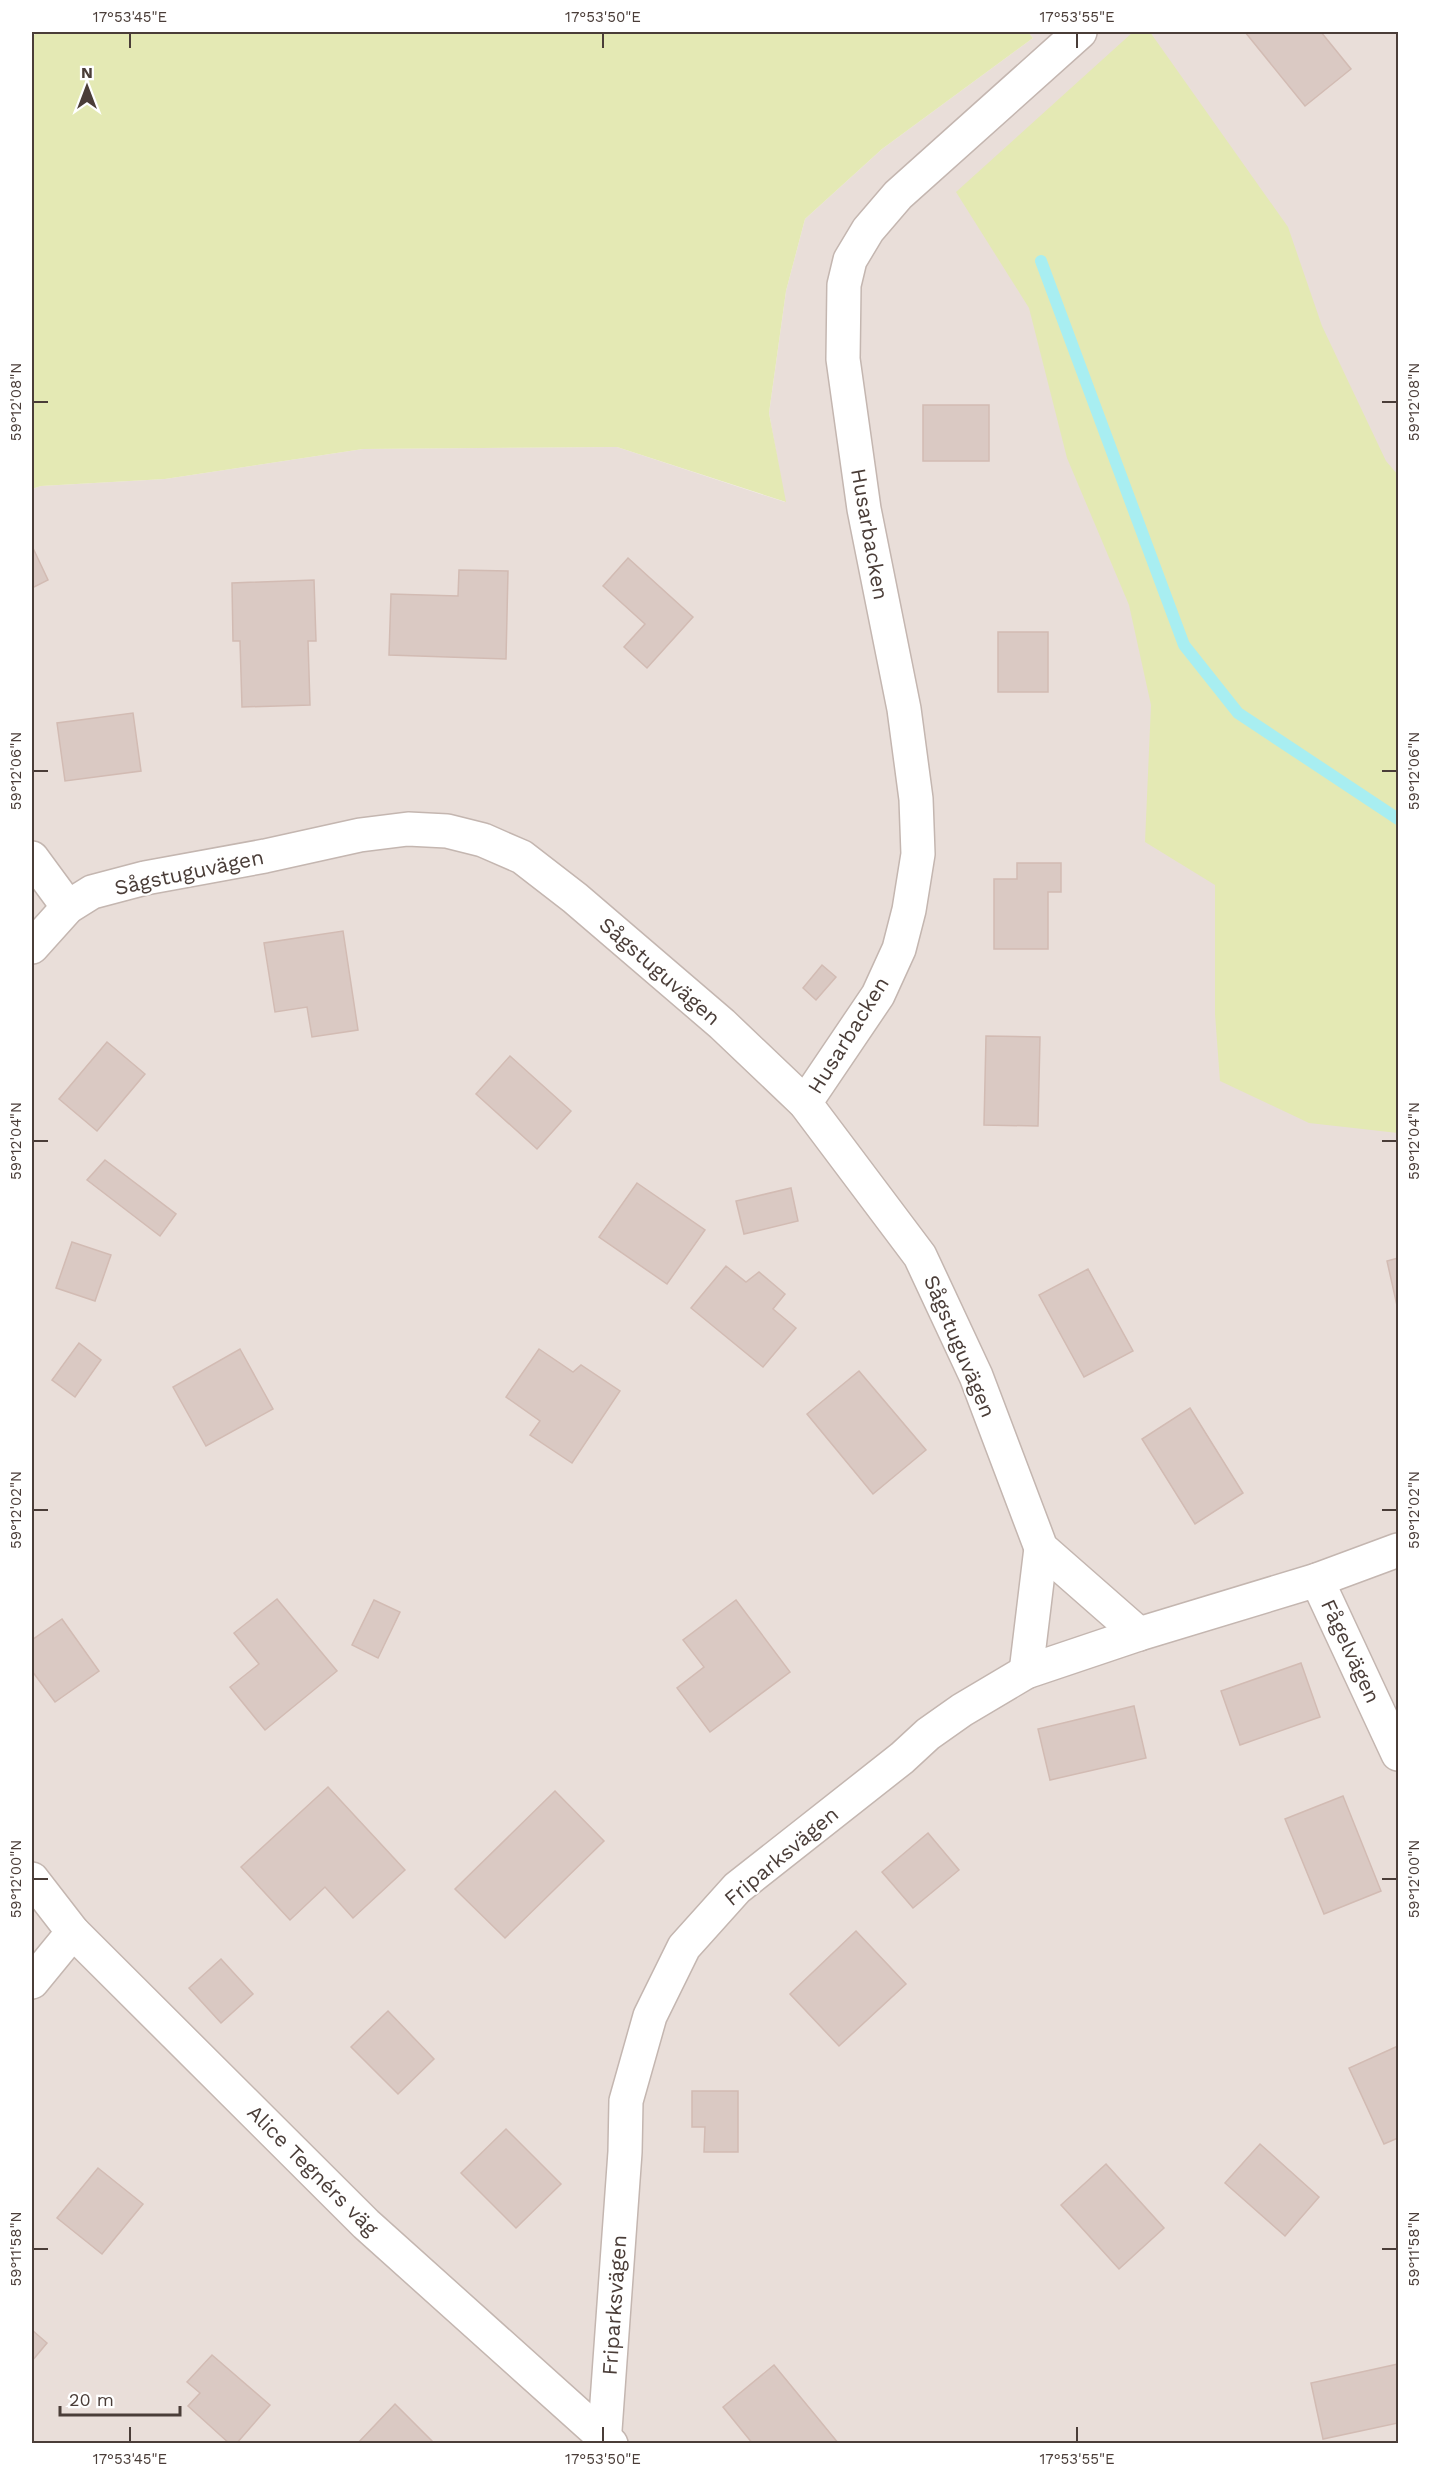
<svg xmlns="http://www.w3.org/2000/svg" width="1430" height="2475" viewBox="0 0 1430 2475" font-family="'Work Sans',sans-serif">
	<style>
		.residential { fill: #e9ded9 }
		.green { fill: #e4e9b4 }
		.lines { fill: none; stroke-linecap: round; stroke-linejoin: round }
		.stream { stroke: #a8eef1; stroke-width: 12 }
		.building { fill: #dac9c3; stroke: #d2bbb3; stroke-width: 1.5 }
		.minor-casing { stroke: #c4b6b0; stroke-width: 36 }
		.minor { stroke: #fff; stroke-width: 33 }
		.ticks { fill: none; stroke: #4a3d38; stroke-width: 2 }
		.labels { text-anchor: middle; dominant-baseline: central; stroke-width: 4.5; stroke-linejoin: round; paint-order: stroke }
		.street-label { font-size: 21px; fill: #4a3d38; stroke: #fff }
		.neatline { fill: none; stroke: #4a3d38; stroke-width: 2 }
		.ticks-label { font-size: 15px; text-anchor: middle; fill: #4a3d38 }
	</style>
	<rect width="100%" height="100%" fill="#f5efeb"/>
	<path class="residential" d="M 1028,32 L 1398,32 L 1398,2443 L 32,2443 L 32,489 L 41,486 L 165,479 L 363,449 L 617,447 L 785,502 L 769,413 L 786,291 L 805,219 L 882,149 L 1033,38 Z"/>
	<g class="green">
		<path d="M 39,32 L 1028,32 L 1033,38 L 882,149 L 805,219 L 786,291 L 769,413 L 786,502 L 617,447 L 363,449 L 165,479 L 41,486 L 32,489 L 32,36 Z"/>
		<path d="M 1133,32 L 1150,32 L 1288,227 L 1322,326 L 1386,461 L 1398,475 L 1398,1133 L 1309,1123 L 1220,1081 L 1215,1014 L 1215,885 L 1145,842 L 1151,705 L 1129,605 L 1067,458 L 1029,308 L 956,192 Z"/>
	</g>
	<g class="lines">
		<path class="stream" d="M 1041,261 L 1184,645 L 1238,713 L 1398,819"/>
	</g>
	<g class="building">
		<path d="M 1245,32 L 1321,32 L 1351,69 L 1305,106 Z"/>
		<rect x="923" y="405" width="66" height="56"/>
		<path d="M 32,546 L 48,580 L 32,588 Z"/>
		<path d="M 628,558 L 693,617 L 647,668 L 624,647 L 645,624 L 603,586 Z"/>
		<path d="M 459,570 L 508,571 L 506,659 L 389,655 L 391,594 L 458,596 Z"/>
		<path d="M 314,580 L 316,641 L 308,641 L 310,705 L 242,707 L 240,641 L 233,641 L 232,583 Z"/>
		<rect x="998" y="632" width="50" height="60"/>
		<path d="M 133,713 L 141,771 L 65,781 L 57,723 Z"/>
		<path d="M 1017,863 L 1061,863 L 1061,892 L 1048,892 L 1048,949 L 994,949 L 994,879 L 1017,879 Z"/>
		<path d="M 343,931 L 358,1030 L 312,1037 L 307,1007 L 275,1012 L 264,943 Z"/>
		<path d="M 822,965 L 836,977 L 816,1000 L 803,988 Z"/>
		<path d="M 986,1036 L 1040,1037 L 1038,1126 L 984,1125 Z"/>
		<path d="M 107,1042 L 145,1074 L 97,1131 L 59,1099 Z"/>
		<path d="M 510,1056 L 571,1111 L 537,1149 L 476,1094 Z"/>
		<path d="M 105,1160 L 176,1214 L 160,1236 L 87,1180 Z"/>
		<path d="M 637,1183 L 705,1230 L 667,1284 L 599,1237 Z"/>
		<path d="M 791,1188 L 798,1221 L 744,1234 L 736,1201 Z"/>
		<path d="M 72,1242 L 111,1255 L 95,1301 L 56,1288 Z"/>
		<path d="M 1398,1258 L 1398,1310 L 1387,1261 Z"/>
		<path d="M 726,1266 L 746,1282 L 759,1272 L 785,1294 L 773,1309 L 796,1328 L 763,1367 L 691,1308 Z"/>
		<path d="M 1088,1269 L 1133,1351 L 1084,1377 L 1039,1295 Z"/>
		<path d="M 79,1343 L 101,1360 L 75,1397 L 52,1380 Z"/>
		<path d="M 240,1349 L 273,1409 L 206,1446 L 173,1387 Z"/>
		<path d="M 539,1349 L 573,1372 L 581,1365 L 620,1391 L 572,1463 L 530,1435 L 540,1421 L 506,1397 Z"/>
		<path d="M 859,1371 L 926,1450 L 873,1494 L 807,1414 Z"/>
		<path d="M 1190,1408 L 1243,1493 L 1195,1524 L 1142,1439 Z"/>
		<path d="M 277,1599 L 337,1671 L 265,1730 L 230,1687 L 259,1664 L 234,1633 Z"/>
		<path d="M 374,1600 L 400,1612 L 378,1658 L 352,1645 Z"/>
		<path d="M 736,1600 L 790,1672 L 710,1732 L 677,1688 L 704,1667 L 683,1640 Z"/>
		<path d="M 62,1619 L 99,1671 L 55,1702 L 32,1671 L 32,1640 Z"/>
		<path d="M 1301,1663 L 1320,1717 L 1240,1745 L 1221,1691 Z"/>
		<path d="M 1134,1706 L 1146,1758 L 1050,1780 L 1038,1729 Z"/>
		<path d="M 328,1787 L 405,1870 L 353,1918 L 325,1887 L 290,1920 L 241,1867 Z"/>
		<path d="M 555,1791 L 604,1841 L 505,1938 L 455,1889 Z"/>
		<path d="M 1343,1796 L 1381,1891 L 1324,1914 L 1285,1819 Z"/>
		<path d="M 928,1833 L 959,1870 L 913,1908 L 882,1872 Z"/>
		<path d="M 856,1931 L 906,1984 L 839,2046 L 790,1994 Z"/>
		<path d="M 221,1959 L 253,1994 L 221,2023 L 189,1988 Z"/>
		<path d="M 388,2011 L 434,2059 L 398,2094 L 351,2047 Z"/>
		<path d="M 1398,2046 L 1398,2138 L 1384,2144 L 1349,2068 Z"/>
		<path d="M 692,2091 L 738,2091 L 738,2152 L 704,2152 L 705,2127 L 692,2127 Z"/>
		<path d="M 506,2129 L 561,2184 L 516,2228 L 461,2173 Z"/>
		<path d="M 1260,2144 L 1319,2197 L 1285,2236 L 1225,2183 Z"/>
		<path d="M 1106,2164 L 1164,2228 L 1119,2269 L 1061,2205 Z"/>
		<path d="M 98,2168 L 143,2204 L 102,2254 L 57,2218 Z"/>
		<path d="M 32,2330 L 47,2343 L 32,2361 Z"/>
		<path d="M 212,2355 L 270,2405 L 236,2444 L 230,2444 L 188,2406 L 200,2393 L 187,2382 Z"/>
		<path d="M 1398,2364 L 1398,2423 L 1323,2439 L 1311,2383 Z"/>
		<path d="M 774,2365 L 839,2444 L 753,2444 L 723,2407 Z"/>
		<path d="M 395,2404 L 435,2444 L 357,2444 Z"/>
	</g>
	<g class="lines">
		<g class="minor-casing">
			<g id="minor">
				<path d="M 32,858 L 68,907"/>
				<path d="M 32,947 L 68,907 L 92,892 L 145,878 L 265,856 L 360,835 L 408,829 L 447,831 L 483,840 L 522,857 L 575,898 L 722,1024 L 805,1103 L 920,1256 L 976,1376 L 1041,1548 L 1139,1634"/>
				<path d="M 805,1103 L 878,995 L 899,949 L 909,910 L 918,854 L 916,799 L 904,709 L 864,509 L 843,359 L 844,285 L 850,260 L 868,230 L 898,195 L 1080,32"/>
				<path d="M 1317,1580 L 1398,1754"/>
				<path d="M 1026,1672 L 1041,1548"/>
				<path d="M 32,1879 L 73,1932 L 366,2224 L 611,2444"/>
				<path d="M 32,1982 L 73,1932"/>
				<path d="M 604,2444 L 625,2152 L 626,2101 L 650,2016 L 684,1947 L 737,1888 L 902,1758 L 928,1734 L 962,1710 L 1026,1672 L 1139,1634 L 1317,1580 L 1398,1550"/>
			</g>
		</g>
		<use href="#minor" class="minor"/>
	</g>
	<path class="ticks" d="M 130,33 L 130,48M 603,33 L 603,48M 1077,33 L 1077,48M 33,402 L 48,402M 1382,402 L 1397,402M 33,771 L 48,771M 1382,771 L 1397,771M 33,1141 L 48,1141M 1382,1141 L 1397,1141M 33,1510 L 48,1510M 1382,1510 L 1397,1510M 33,1879 L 48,1879M 1382,1879 L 1397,1879M 33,2249 L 48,2249M 1382,2249 L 1397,2249M 130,2427 L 130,2442M 603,2427 L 603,2442M 1077,2427 L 1077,2442"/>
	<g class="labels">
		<g class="street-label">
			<text transform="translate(870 534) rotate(80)">Husarbacken</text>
			<text transform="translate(189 872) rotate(-12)">Sågstuguvägen</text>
			<text transform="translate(660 971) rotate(41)">Sågstuguvägen</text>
			<text transform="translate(848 1035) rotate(-58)">Husarbacken</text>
			<text transform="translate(960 1346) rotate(67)">Sågstuguvägen</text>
			<text transform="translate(1351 1651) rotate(65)">Fågelvägen</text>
			<text transform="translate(781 1856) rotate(-40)">Friparksvägen</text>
			<text transform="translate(313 2170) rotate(45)">Alice Tegnérs väg</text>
			<text transform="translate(614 2305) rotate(-86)">Friparksvägen</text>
		</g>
	</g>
	<rect width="1430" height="2475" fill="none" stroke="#ffffff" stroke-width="66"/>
	<g transform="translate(87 87)" stroke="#ffffff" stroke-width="4.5" paint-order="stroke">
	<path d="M0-4.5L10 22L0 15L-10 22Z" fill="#4a3d38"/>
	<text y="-9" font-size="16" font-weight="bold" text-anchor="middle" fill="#4a3d38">N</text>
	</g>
	<path d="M60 2406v9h120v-9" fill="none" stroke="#4a3d38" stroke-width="3"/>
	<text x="69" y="2406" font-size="18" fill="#4a3d38" stroke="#ffffff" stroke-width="4.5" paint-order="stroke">20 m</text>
	<rect x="33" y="33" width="1364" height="2409" class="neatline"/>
	<g class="ticks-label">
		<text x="130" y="22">17°53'45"E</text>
		<text x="603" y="22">17°53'50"E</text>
		<text x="1077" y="22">17°53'55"E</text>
		<text transform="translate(16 402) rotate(-90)" y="5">59°12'08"N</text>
		<text transform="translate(1414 402) rotate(-90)" y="5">59°12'08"N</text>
		<text transform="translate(16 771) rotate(-90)" y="5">59°12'06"N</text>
		<text transform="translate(1414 771) rotate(-90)" y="5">59°12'06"N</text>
		<text transform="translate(16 1141) rotate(-90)" y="5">59°12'04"N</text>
		<text transform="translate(1414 1141) rotate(-90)" y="5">59°12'04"N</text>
		<text transform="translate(16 1510) rotate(-90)" y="5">59°12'02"N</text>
		<text transform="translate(1414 1510) rotate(-90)" y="5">59°12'02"N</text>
		<text transform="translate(16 1879) rotate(-90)" y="5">59°12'00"N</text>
		<text transform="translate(1414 1879) rotate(-90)" y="5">59°12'00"N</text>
		<text transform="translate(16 2249) rotate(-90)" y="5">59°11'58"N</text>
		<text transform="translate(1414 2249) rotate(-90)" y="5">59°11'58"N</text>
		<text x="130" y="2464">17°53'45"E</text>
		<text x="603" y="2464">17°53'50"E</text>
		<text x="1077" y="2464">17°53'55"E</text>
	</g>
</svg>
